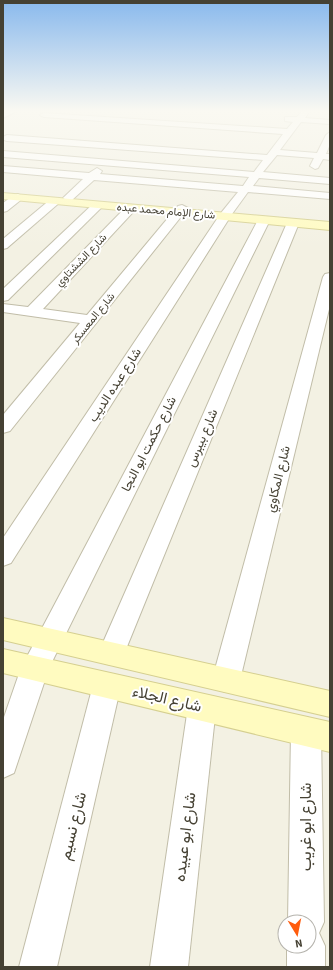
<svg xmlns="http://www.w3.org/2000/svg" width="333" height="970" viewBox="0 0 333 970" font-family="'Source Sans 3',Vazirmatn,sans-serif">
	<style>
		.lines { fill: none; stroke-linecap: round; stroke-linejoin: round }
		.street-casing { stroke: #c1bda8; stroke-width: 2 }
		.secondary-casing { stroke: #d5cf90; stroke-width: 2 }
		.street { fill: #fff; fill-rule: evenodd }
		.secondary { fill: #fffbc0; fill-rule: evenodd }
		.labels { text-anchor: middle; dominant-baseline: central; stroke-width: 4; stroke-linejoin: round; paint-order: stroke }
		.far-street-label { font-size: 11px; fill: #454133; stroke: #fff }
		.street-label { font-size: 13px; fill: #454133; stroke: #fff }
		.near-street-label { font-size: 16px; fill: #454133; stroke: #fff }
	</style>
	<rect width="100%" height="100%" fill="#f3f1e3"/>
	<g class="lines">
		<g class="street-casing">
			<g id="street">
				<path d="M 6,112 L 15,112 L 3,118 L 3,113 Z"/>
				<path d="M 301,112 L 309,112 L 305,118 L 330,120 L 330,124 L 301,122 L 280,150 L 317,153 L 326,135 L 330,132 L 330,144 L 326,154 L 330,154 L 330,160 L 323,159 L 318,168 L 315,169 L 310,166 L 314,158 L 277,155 L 263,172 L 330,178 L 330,184 L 259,178 L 253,186 L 330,193 L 330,199 L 248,192 L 232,214 L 11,563 L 3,566 L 3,538 L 221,213 L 238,192 L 94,180 L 72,200 L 68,201 L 63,198 L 83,179 L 3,172 L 3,166 L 89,173 L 97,168 L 102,171 L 100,174 L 243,186 L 249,177 L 3,157 L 3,151 L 254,172 L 263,160 L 7,141 L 4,140 L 3,137 L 7,135 L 267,155 L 283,134 L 44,117 L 40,115 L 44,113 L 287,129 L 293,122 L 285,121 L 285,117 L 297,117 Z"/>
				<path d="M 18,194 L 23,197 L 22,199 L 7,211 L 3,212 L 3,203 L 14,195 Z"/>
				<path d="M 55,198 L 59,199 L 60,201 L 59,203 L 7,248 L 3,249 L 3,239 L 51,199 Z"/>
				<path d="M 98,202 L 104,205 L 102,207 L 8,300 L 3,301 L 3,289 L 94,203 Z"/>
				<path d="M 131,205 L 137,208 L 135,210 L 43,309 L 87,315 L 178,206 L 182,205 L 188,208 L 10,431 L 3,433 L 3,415 L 80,323 L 3,312 L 3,304 L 28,307 L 127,206 Z"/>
				<path d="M 264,217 L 268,218 L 270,220 L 49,668 L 14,773 L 3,778 L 3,720 L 21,668 L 258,220 L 260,218 Z"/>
				<path d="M 293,219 L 297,221 L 299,223 L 124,654 L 121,662 L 111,665 L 101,662 L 98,654 L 287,223 L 289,221 Z"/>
				<path d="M 330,273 L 330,305 L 240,680 L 236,689 L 226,692 L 216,689 L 212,680 L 323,277 L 325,274 Z"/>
				<path d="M 107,673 L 117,676 L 121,685 L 57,967 L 19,967 L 93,685 L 97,676 Z"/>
				<path d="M 202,694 L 212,698 L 216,707 L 188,967 L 150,967 L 188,707 L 192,698 Z"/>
				<path d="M 306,717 L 316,721 L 321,731 L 324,922 L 319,933 L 325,946 L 325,967 L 287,967 L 287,946 L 309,946 L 309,922 L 288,922 L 291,731 L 296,721 Z"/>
			</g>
		</g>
		<g class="secondary-casing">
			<g id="secondary">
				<path d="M 3,193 L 330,222 L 330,230 L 3,199 Z"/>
				<path d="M 3,618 L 330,691 L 330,717 L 3,640 Z"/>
				<path d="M 3,649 L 330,722 L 330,752 L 3,673 Z"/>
			</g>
		</g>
		<use href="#street" class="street"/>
		<use href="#secondary" class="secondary"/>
	</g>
	<linearGradient id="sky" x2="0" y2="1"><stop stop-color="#89b9ed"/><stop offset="0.45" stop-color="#faf9f2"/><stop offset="1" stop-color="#faf9f2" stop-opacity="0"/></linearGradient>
	<rect width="333" height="247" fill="url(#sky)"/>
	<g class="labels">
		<g class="far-street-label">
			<text transform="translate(166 211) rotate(5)">شارع الإمام محمد عبده</text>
			<text transform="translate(81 260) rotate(-46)">شارع الششتاوي</text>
			<text transform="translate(93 318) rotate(-51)">شارع المعسكر</text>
		</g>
		<g class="street-label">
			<text transform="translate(115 385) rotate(-57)">شارع عبده الديب</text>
			<text transform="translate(202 438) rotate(-67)">شارع بيبرس</text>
			<text transform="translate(149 444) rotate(-63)">شارع حكمت ابو النجا</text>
			<text transform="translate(278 479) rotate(-76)">شارع المكاوي</text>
		</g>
		<g class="near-street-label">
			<text transform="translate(167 699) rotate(13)">شارع الجلاء</text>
			<text transform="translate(73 826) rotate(-76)">شارع نسيم</text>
			<text transform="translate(306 827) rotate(-90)">شارع ابو غريب</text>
			<text transform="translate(185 837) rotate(-83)">شارع ابو عبيده</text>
		</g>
	</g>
	<rect width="333" height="970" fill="none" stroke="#454133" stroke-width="8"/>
	<g transform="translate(297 934) rotate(170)"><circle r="19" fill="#ffffff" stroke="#b5b3ad"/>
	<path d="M0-3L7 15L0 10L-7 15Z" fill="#ff5c0d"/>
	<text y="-6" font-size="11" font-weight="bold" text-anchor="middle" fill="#454133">N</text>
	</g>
</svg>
